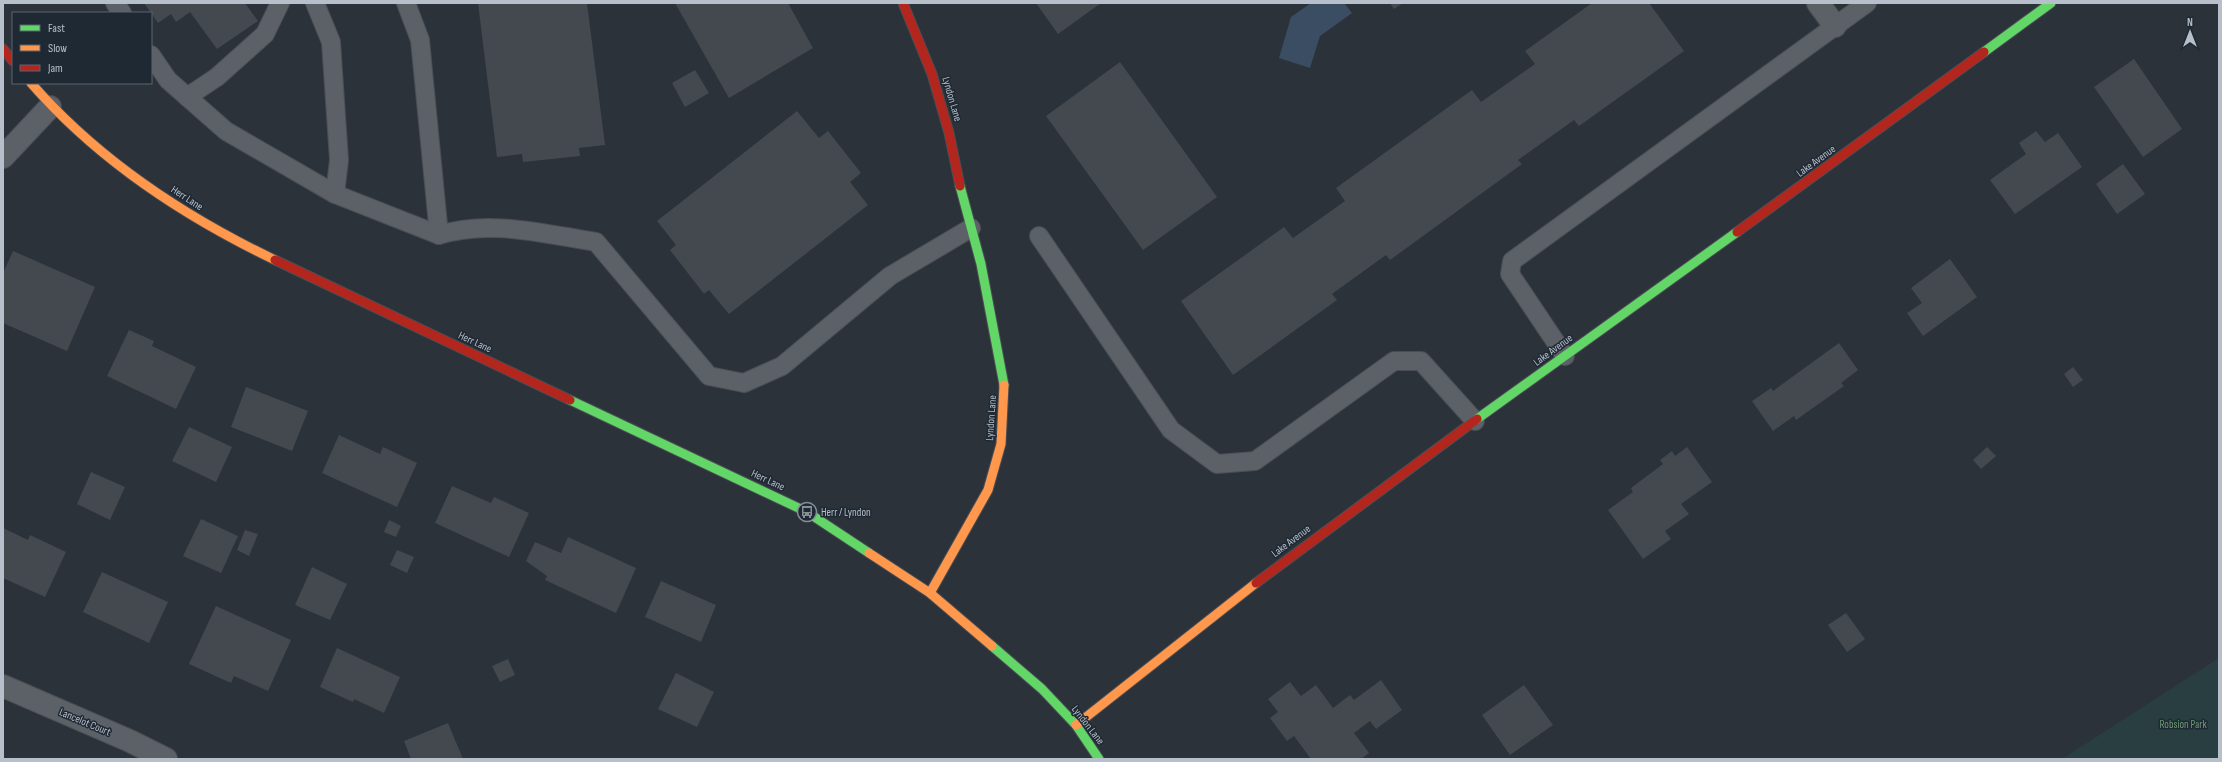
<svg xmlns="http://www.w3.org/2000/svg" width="2222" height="762" viewBox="0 0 2222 762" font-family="'Sofia Sans Condensed',sans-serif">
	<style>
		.green { fill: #293e40 }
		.water { fill: #3b4d63 }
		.building { fill: #44494f }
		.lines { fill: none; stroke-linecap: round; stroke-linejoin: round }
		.lane-casing { stroke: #4a4e54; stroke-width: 20 }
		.street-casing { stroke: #4a4e54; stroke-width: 24 }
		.fast-casing { stroke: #4a4e54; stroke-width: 11 }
		.slow-casing { stroke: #4a4e54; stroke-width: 11 }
		.jam-casing { stroke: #4a4e54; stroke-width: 11 }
		.lane { stroke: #5c6067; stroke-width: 18 }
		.street { stroke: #5c6067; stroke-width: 22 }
		.fast { stroke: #63d668; stroke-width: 9 }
		.slow { stroke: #ff974d; stroke-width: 9 }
		.jam { stroke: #b3261e; stroke-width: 9 }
		.labels { text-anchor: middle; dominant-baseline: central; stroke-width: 3; stroke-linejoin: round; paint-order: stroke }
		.street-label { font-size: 11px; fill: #b6bfca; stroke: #1f2934 }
		.poi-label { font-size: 11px; fill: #b6bfca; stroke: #1f2934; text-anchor: start }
		.park-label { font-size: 11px; fill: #6e9a76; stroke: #1f2934 }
	</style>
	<rect width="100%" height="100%" fill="#2c3239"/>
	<path class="green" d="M 2219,658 L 2219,759 L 2062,759 Z"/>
	<path class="water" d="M 1311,3 L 1344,3 L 1352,13 L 1320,36 L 1310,68 L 1279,58 L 1291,17 Z"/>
	<g class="building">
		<path d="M 144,3 L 245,3 L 258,21 L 217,49 L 190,12 L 176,22 L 171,14 L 158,23 Z"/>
		<path d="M 478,3 L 587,3 L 605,145 L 579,148 L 580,156 L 523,162 L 522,154 L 497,157 Z"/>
		<path d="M 675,3 L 788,3 L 813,48 L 729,98 Z"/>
		<path d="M 1036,3 L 1101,3 L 1058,34 Z"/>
		<path d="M 1390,3 L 1403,3 L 1394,9 Z"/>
		<path d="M 1592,3 L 1649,3 L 1684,51 L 1579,126 L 1574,120 L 1518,160 L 1522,164 L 1390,260 L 1386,255 L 1332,294 L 1337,300 L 1233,375 L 1181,301 L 1284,227 L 1293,238 L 1345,201 L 1336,188 L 1472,90 L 1481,102 L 1535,64 L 1525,51 Z"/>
		<path d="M 2134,59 L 2182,129 L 2143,157 L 2094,87 Z"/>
		<path d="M 1120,62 L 1217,197 L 1143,250 L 1046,116 Z"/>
		<path d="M 695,70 L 709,93 L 685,107 L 672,83 Z"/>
		<path d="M 797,111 L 819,138 L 828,131 L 861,173 L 850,182 L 868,205 L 729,314 L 709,290 L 704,294 L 670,250 L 676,245 L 657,221 Z"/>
		<path d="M 2036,131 L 2045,142 L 2058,133 L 2082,167 L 2015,214 L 1990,180 L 2026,154 L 2019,143 Z"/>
		<path d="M 2123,164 L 2145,194 L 2117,214 L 2096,184 Z"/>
		<path d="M 13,251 L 95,287 L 67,351 L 3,323 L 3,273 Z"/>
		<path d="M 1950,259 L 1977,297 L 1923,336 L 1907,313 L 1922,303 L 1911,288 Z"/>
		<path d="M 129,330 L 154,341 L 152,346 L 196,367 L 176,409 L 107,376 Z"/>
		<path d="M 1839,343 L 1858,370 L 1841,383 L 1844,386 L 1796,420 L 1794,416 L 1773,431 L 1752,401 L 1771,388 L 1773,391 Z"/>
		<path d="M 2073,367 L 2083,380 L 2073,387 L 2064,374 Z"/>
		<path d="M 246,387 L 308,411 L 292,451 L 231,427 Z"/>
		<path d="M 189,427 L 232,447 L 216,482 L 172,461 Z"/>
		<path d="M 339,435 L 380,454 L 383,447 L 417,463 L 397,507 L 322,473 Z"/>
		<path d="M 1687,447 L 1712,482 L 1681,504 L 1689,514 L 1665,531 L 1671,539 L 1643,559 L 1608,510 L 1633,492 L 1631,488 L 1663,464 L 1660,460 L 1672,451 L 1675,456 Z"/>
		<path d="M 1987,447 L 1996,456 L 1981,469 L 1973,460 Z"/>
		<path d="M 91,472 L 125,487 L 110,520 L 77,504 Z"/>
		<path d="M 452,486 L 491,503 L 494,497 L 529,513 L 509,557 L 435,523 Z"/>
		<path d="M 201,519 L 238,536 L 221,573 L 183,556 Z"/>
		<path d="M 389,520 L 401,526 L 396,537 L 384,532 Z"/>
		<path d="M 3,528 L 28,540 L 30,535 L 66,552 L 45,597 L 3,578 Z"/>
		<path d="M 245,530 L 258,534 L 249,556 L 237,550 Z"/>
		<path d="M 568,537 L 636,568 L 616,613 L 545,580 L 547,576 L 526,561 L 535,542 L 561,553 Z"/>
		<path d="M 397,550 L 414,557 L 407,573 L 390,565 Z"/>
		<path d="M 312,567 L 347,584 L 330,620 L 295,605 Z"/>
		<path d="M 102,572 L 168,602 L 149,643 L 83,612 Z"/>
		<path d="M 661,581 L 716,605 L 701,642 L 645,617 Z"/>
		<path d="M 216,606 L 291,640 L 268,691 L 234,676 L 231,683 L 189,664 Z"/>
		<path d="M 1846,613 L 1865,639 L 1847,652 L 1828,625 Z"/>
		<path d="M 337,648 L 400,677 L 384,713 L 354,699 L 353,702 L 320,687 Z"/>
		<path d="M 508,659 L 515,675 L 500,682 L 492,666 Z"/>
		<path d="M 676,673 L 714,692 L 697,727 L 658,709 Z"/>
		<path d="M 1381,680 L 1402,710 L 1376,729 L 1370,721 L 1354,733 L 1369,753 L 1361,759 L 1311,759 L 1294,736 L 1287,741 L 1270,718 L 1278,712 L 1268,699 L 1290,682 L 1301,696 L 1316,685 L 1333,708 L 1350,695 L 1354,700 Z"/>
		<path d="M 1524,685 L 1553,725 L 1510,755 L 1482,715 Z"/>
		<path d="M 448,723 L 463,759 L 411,759 L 404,741 Z"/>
	</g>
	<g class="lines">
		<g class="lane-casing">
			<g id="lane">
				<path d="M 115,3 L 122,13"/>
				<path d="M 315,3 L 331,42 L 339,160 L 335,194"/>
				<path d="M 406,3 L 420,40 L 439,235"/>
				<path d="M 151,55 L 168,80 L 226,131 L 335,194 L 439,235 C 490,219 545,234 596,242 L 709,376 L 744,383 L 782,366 L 890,276 L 971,228"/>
				<path d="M 187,97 L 217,77 L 265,34 L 280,3"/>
				<path d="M 1039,236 L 1171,430 L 1217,464 L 1255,461 L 1394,361 L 1421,361 L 1475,421"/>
				<path d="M 1565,356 L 1510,274 L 1512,261 L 1867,3"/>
			</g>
		</g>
		<g class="street-casing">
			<g id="street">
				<path d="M 1818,3 L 1835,26"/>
				<path d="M 3,157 L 50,107"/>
				<path d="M 3,686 L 130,741 L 166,759"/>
			</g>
		</g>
		<g class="fast-casing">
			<g id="fast">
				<path d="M 1984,52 L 2051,3"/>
				<path d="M 960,186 L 981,264 L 1004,385"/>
				<path d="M 570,400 L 807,512 L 869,553"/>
				<path d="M 1477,419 L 1737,232"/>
				<path d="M 992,646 L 1042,689 L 1076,725 L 1099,759"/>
			</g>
		</g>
		<g class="slow-casing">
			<g id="slow">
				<path d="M 31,83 C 98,160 183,216 275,260"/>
				<path d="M 869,553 L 930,593 L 992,646"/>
				<path d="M 930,593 L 988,490 L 1001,444 L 1004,385"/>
				<path d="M 1076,725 L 1256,583"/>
			</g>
		</g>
		<g class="jam-casing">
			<g id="jam">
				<path d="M 903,3 L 932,74 L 949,133 L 960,186"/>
				<path d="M 3,49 L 13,61"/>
				<path d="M 1737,232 L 1984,52"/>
				<path d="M 275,260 L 570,400"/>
				<path d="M 1256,583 L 1477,419"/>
			</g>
		</g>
		<use href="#lane" class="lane"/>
		<use href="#street" class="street"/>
		<use href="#fast" class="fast"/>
		<use href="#slow" class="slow"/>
		<use href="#jam" class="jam"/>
	</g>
	<defs>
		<g id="bus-ring" transform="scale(1)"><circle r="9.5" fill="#1f2934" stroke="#868e97" stroke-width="1.5"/><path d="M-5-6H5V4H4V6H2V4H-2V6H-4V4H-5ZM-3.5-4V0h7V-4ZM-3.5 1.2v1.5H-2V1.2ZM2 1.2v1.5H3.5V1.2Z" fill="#868e97"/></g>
	</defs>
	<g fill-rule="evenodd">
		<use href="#bus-ring" x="807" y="512"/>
	</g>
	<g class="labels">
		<g class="street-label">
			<text transform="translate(952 99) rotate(74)">Lyndon Lane</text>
			<text transform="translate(1816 161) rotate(-36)">Lake Avenue</text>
			<text transform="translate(187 198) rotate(33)">Herr Lane</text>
			<text transform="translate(475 342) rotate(25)">Herr Lane</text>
			<text transform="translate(1553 350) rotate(-36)">Lake Avenue</text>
			<text transform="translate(991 418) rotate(-86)">Lyndon Lane</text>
			<text transform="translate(768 480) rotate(25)">Herr Lane</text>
			<text transform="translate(1291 541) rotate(-37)">Lake Avenue</text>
			<text transform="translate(85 722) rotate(23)">Lancelot Court</text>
			<text transform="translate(1088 725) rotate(52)">Lyndon Lane</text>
		</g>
		<g class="poi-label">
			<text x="821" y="512">Herr / Lyndon</text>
		</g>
		<g class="park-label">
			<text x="2183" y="724">Robsion Park</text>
		</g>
	</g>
	<rect width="2222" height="762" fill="none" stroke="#b6bfca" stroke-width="8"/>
	<rect x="12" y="12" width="140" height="72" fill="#1f2934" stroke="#5b6570"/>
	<rect x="20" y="25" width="20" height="6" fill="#63d668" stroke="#5b6570"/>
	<text x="48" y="32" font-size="12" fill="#b6bfca">Fast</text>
	<rect x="20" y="45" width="20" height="6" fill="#ff974d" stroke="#5b6570"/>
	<text x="48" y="52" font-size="12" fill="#b6bfca">Slow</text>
	<rect x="20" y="65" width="20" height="6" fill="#b3261e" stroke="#5b6570"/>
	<text x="48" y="72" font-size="12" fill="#b6bfca">Jam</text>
	<g transform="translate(2190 32)" stroke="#1f2934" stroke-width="3" paint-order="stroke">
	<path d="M0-3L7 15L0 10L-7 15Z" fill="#b6bfca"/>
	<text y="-6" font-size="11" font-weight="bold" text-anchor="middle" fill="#b6bfca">N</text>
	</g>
</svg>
